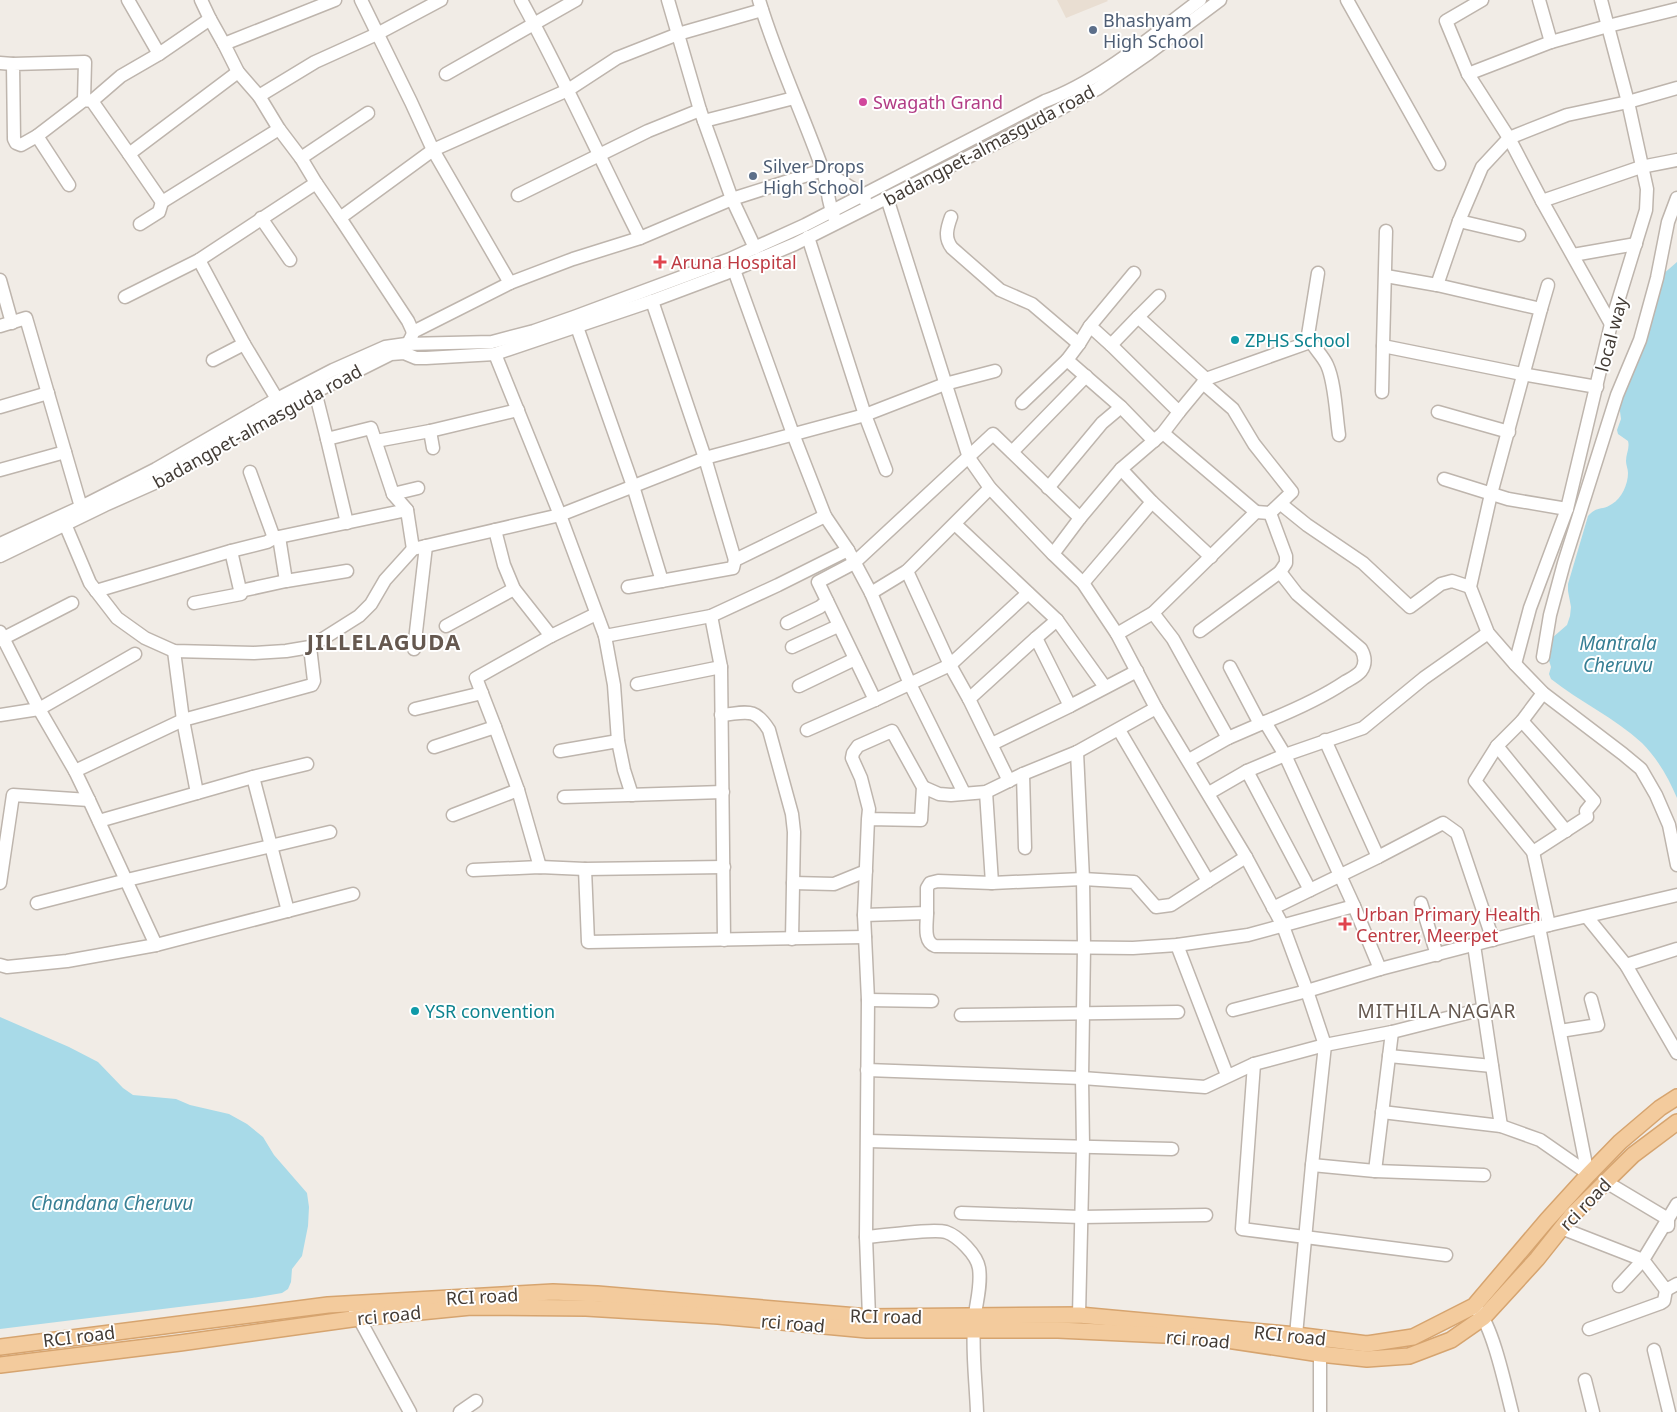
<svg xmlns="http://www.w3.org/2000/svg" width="1677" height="1412" viewBox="0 0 1677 1412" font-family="'Noto Sans',sans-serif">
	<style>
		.education { fill: #e9ded2 }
		.water { fill: #a8dae8 }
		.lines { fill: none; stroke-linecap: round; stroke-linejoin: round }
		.minor-casing { stroke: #beb5ad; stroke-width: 15 }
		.major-casing { stroke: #d6a46f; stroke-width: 18 }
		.minor { stroke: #fff; stroke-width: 12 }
		.major { stroke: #f3cb9d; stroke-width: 15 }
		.service-dot { fill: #5c6f8a; stroke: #fff; stroke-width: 2 }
		.hotel-dot { fill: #d1479c; stroke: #fff; stroke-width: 2 }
		.health-dot { fill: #e0444e; stroke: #fff; stroke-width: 2 }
		.culture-dot { fill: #0f9aa8; stroke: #fff; stroke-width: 2 }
		.labels { text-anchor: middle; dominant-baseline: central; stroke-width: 4; stroke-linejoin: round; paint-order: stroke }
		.service-label { font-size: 18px; fill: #4e5e75; stroke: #fff; text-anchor: start }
		.hotel-label { font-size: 18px; fill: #b23c85; stroke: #fff; text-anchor: start }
		.street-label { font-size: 18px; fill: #433c36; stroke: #fff }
		.health-label { font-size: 18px; fill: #be3a42; stroke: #fff; text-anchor: start }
		.culture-label { font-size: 18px; fill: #0d838f; stroke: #fff; text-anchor: start }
		.water-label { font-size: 19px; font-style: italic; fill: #377f94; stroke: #fff }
		.neighbourhood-label { font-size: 19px; letter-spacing: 1px; fill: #65584f; stroke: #fff }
		.district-label { font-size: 22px; font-weight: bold; letter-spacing: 1px; fill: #65584f; stroke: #fff }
	</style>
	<rect width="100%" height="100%" fill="#f1ece6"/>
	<path class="education" d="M 1057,0 L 1107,0 L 1108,1 L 1066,18 Z"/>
	<g class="water">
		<path d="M 1677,262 L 1677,798 C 1669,779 1658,759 1642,743 C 1615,718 1580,702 1551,679 L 1549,674 L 1551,667 L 1547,654 L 1552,638 L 1567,625 L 1570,616 L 1571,607 L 1568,591 L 1568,584 L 1588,516 C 1598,505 1602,511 1612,504 C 1622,498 1628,484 1628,473 C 1628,469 1626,465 1626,461 C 1626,454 1630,448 1628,441 L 1618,434 L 1617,430 L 1621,419 L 1619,404 L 1634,363 L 1639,360 L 1642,353 L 1642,339 L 1662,275 Z"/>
		<path d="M 0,1017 L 69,1047 L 98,1062 L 123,1088 L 133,1095 L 176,1099 L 190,1105 L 229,1114 L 247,1124 L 263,1137 L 274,1155 L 307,1193 L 309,1207 L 308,1226 L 302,1256 L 292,1269 L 291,1282 L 288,1289 L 282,1293 L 252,1298 L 0,1329 Z"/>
	</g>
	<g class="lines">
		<g class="minor-casing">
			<g id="minor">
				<path d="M 128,0 L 159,54"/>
				<path d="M 201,0 L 210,19"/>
				<path d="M 361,0 L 411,102 L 433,150 L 510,283"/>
				<path d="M 521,0 C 564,78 600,159 640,238"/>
				<path d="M 668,0 L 700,110 L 732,199 L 755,248"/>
				<path d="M 759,0 C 776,57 802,112 822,168 C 828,184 827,203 835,219"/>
				<path d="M 1347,0 L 1439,164"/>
				<path d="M 1482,0 L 1446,21 L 1468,74 L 1509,138 L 1542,201 L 1611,324"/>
				<path d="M 1539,0 L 1551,42"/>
				<path d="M 0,63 L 13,64"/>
				<path d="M 238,72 L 224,44 L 335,0"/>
				<path d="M 446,74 L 576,0"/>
				<path d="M 1468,74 L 1551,42 L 1608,26 L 1677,9"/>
				<path d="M 259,96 L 315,62 L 377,34 L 441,0"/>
				<path d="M 92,101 L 121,76 L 159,54 L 210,19 L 224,44"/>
				<path d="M 704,121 L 794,98"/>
				<path d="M 37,136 L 21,145 L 16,143 L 14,139 L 13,64 L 85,62 L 84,100"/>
				<path d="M 129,154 L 162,202 L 279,129"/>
				<path d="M 301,158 L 368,113"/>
				<path d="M 823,170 L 863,195 L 865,200"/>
				<path d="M 69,185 L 37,136 L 84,100 L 92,101 L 129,154 L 238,72 L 259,96 L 279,129 L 301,158 L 316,183 L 340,218 L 433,150 L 568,90 L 617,58 L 678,34 L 762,10"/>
				<path d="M 518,195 L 648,131 L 700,110"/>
				<path d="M 887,198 L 969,458 L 990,488 L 1053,554 L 1083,583 L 1117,634 L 1156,708 L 1246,857 L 1283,926 L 1307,991 L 1380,969 L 1549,925 L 1677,895"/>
				<path d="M 1542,201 L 1641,167 L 1677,160"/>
				<path d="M 951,217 C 947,228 944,238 952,248 L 1000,290 L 1032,304 L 1079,344 L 1090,326 L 1111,345 L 1138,317 L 1206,379 L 1203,383 L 1233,409 L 1254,444 L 1292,492 L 1270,513 L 1256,512 L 1153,613 L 1117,634"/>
				<path d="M 261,218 L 290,260"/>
				<path d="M 340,218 L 408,321 L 413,332"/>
				<path d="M 1459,221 L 1519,235"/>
				<path d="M 140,224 L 159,212 L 162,202"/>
				<path d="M 1386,231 L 1383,346 L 1522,374 L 1597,387"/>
				<path d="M 808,237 L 865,415 L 886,470"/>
				<path d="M 1573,255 L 1636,244"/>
				<path d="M 199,260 L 244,344 L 277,399"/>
				<path d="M 734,270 L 793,434 L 825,516 L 848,550 L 871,593 L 910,684 L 964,793"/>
				<path d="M 1318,273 L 1308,335 C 1312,347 1322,354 1327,365 C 1335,382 1336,415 1339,435"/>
				<path d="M 1386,276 L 1437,285 L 1541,309 L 1491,494 L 1470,587 L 1488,633 L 1515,664 L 1543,693 L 1623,754 L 1641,769 L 1656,795 L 1669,825 L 1677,865"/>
				<path d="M 0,280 L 12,323"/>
				<path d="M 1437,285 L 1459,221 L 1482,167 L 1509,138 L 1567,115 L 1628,102 L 1677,88"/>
				<path d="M 125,297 L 199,260 L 316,183"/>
				<path d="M 652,301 L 705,458 L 735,560"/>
				<path d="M 1541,309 L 1548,285"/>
				<path d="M 1138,317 L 1159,296"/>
				<path d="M 0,326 L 26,318 L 81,507"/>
				<path d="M 1090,326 L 1134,273"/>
				<path d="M 577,327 L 633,486 L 662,581"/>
				<path d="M 1079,344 L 1067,360 L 1121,407 L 1154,441"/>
				<path d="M 1111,345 L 1179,412 L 1203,383"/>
				<path d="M 405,350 C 407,343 412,339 413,332 L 510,283 L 573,259 L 640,238 L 732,199 L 823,170"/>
				<path d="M 495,354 L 560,515 L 605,636 L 614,685 L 618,741 L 624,770 L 632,795"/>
				<path d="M 213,360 L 244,344"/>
				<path d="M 1206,379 L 1310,342"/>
				<path d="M 315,391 L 327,439 L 371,428 L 393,494 L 407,510"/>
				<path d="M 1382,392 L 1383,346"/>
				<path d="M 1022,403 L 1067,360"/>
				<path d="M 0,407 L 48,393"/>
				<path d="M 1438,412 L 1509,432"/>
				<path d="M 1163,433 L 1256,512"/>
				<path d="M 327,439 L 347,523"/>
				<path d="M 376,441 L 430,431"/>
				<path d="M 433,448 L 430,431 L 518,410"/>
				<path d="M 1012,452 L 1086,376"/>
				<path d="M 1121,469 L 1152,502 L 1211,557"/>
				<path d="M 0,470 L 65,452"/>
				<path d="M 250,472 L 274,538"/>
				<path d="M 1444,479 L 1508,499 L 1567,509"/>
				<path d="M 1048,488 L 1102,423 L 1121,407"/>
				<path d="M 393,494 L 418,488"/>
				<path d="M 1281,504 L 1307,525 L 1363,563 L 1410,607 L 1441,584 L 1452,581 L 1470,587"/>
				<path d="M 1270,513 L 1286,556 L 1286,563 L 1280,572"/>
				<path d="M 65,524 L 90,583 L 117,618 L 145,638 L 174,651 L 254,653 L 286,651 L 310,647 L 359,616 L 371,604 L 385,580 L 413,549 L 560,515 L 705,458 L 865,415 L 945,384 L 995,371"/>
				<path d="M 955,524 L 1057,620 L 1105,687"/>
				<path d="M 495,530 L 504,565 L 514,589 L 551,636"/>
				<path d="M 279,537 L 286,581 L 347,571"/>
				<path d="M 0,544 L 81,507 L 156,469 L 277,399 L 333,370 L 385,347 L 406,344 L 492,342 L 534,331 L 574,317 L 730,259 L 805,225 L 1045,101 C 1100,81 1153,35 1200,0"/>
				<path d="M 1053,554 L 1080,518 L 1121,469 L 1163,433 L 1179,412"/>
				<path d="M 0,556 L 105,505 L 159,481 L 283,408 L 391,354 L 404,353 L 416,358 L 426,358 L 495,354 L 652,301 L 724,274 L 795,244 L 1010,136 L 1097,89 L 1149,53 L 1220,0"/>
				<path d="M 907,571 L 950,665 L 969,699"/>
				<path d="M 1083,583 L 1152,502"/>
				<path d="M 628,587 L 733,568 L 735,560 L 825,516"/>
				<path d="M 96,591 L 231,551 L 267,542 L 274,538 L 407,510 L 413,549"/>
				<path d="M 240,591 L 286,581"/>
				<path d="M 871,593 L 907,571 L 990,488"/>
				<path d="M 194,603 L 241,594 L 231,551"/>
				<path d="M 1153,613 L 1173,639 L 1228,738"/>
				<path d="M 711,616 L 721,667 L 724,940"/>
				<path d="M 787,623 L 820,607 L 827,601"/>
				<path d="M 446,626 L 514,589"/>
				<path d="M 1200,631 L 1280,572 L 1297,594 L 1361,649 C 1365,656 1366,664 1361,671 C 1357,676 1350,679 1345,682 C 1320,699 1292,711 1265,722"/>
				<path d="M 0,632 L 39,709 L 75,771 L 89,800 L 156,945 L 353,894"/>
				<path d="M 605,636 L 711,616 L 778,585 L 848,550"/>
				<path d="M 1036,638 L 1057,620"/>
				<path d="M 0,640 L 72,603"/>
				<path d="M 792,647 L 838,626"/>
				<path d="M 414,649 L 426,546"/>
				<path d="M 174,651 L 183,720 L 197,793"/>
				<path d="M 1543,657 L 1550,615 L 1564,563 L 1617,395 L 1640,340 L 1657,278 L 1668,222 L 1677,198"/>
				<path d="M 1515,664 L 1530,608 L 1567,509 L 1611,324 L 1646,210 L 1647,189 L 1628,102 L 1601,0"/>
				<path d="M 1230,667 L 1260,724"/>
				<path d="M 637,684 L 721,667"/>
				<path d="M 799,686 L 855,659"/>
				<path d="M 1543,693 L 1522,721 L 1497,746 L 1475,781 L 1533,852 L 1549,925"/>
				<path d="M 875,700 L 818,582 L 854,563 L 993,434 L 1080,518"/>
				<path d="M 415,709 L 482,693"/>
				<path d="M 0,715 L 39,709 L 135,654"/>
				<path d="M 721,715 C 746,713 754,706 769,730 L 792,814 L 794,832 L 792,939"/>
				<path d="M 1522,721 L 1594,801 L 1586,811 L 1587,817 L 1533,852"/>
				<path d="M 495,727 L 476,678 L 551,636 L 596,614"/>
				<path d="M 807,730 L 875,700 L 950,665 L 1028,593"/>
				<path d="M 1119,730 L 1208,881 L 1246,857"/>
				<path d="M 1325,740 L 1378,857"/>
				<path d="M 992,744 L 1070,706 L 1137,671"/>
				<path d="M 1497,746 L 1566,831"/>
				<path d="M 434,747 L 495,727 L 518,790 L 540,867"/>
				<path d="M 560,751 L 618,741"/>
				<path d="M 1077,752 L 1083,879 L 1084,947 L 1082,1078 L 1083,1146 L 1079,1315"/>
				<path d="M 1189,760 L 1228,738 L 1265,722 L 1285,755 L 1354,906"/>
				<path d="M 75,771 L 183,720 L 312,685 L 314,681 L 310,647"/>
				<path d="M 1247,771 L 1310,890"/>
				<path d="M 1023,774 L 1025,848"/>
				<path d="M 253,777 L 307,764"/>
				<path d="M 1009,781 L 969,699 L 1036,638 L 1070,706"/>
				<path d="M 923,787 L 939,794 L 951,795 L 986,792 L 1023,774 L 1077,752 L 1156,708"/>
				<path d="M 986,792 L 992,883"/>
				<path d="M 1209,793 L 1247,771 L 1285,755 L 1363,728 L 1424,678 L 1488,633"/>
				<path d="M 564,797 L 723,792"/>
				<path d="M 453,815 L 518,790"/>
				<path d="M 868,819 L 921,820 L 923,787 L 892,731 L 858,746 L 853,753 L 852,758 L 861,778 L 869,809 L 868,819 L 864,915 L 868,1000 L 866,1237 L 869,1317"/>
				<path d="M 99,821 L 253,777 L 288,911"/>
				<path d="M 585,869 L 588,942 L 865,937"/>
				<path d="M 473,870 L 540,867 L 585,869 L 724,867"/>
				<path d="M 0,883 L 13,795 L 89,800"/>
				<path d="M 793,883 L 834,884 L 866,871"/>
				<path d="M 37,903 L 127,880 L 330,832"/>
				<path d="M 1421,903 L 1437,955"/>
				<path d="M 1273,908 L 1378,857 L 1443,823 L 1457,833 L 1493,940"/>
				<path d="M 927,913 C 927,924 923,942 935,946 L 1133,948 L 1177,945 L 1248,935 L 1354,906 L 1380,969"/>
				<path d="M 864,915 L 927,913 L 927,888 L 930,883 L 938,881 L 992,883 L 1083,879 L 1134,882 L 1156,907 L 1171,905 L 1208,881"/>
				<path d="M 1587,917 L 1626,965 L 1677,1053"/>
				<path d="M 1539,927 L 1588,1175"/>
				<path d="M 1177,945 L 1227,1075"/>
				<path d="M 1474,945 L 1501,1126"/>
				<path d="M 0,965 L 7,967 L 67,961 L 156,945"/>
				<path d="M 1626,965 L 1677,949"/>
				<path d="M 868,1000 L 932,1001"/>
				<path d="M 1233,1010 L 1307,991 L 1325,1045 L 1312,1165 L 1296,1335"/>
				<path d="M 961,1015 L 1178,1012"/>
				<path d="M 1560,1031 L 1598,1025 L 1591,999"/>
				<path d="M 1389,1056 L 1492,1066"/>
				<path d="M 1254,1064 L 1242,1229 L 1446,1255"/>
				<path d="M 867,1070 L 1082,1078 L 1205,1087 L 1254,1064 L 1325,1045 L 1392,1032 L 1483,1009"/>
				<path d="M 1382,1112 L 1501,1126 L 1540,1140 L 1586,1172"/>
				<path d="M 868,1141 L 1172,1149"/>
				<path d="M 1312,1165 L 1375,1171 L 1484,1175"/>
				<path d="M 1375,1171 L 1392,1032"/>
				<path d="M 1606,1182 L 1668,1219 L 1668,1226"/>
				<path d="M 961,1213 L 1081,1217 L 1206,1215"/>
				<path d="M 1561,1228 L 1643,1260 L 1666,1290 L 1677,1284"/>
				<path d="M 866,1237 C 883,1236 933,1228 946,1232 C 958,1236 977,1255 979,1268 C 982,1287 975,1305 974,1324 C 972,1353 976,1383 977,1412"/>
				<path d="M 1619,1286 L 1643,1260 L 1677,1204"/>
				<path d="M 355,1311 L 410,1412"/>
				<path d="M 1478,1311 C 1493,1327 1506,1389 1512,1412"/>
				<path d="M 1589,1329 L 1661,1303 L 1664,1301 L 1666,1290"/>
				<path d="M 1654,1350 L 1669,1412"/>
				<path d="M 1320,1354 L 1320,1412"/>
				<path d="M 1585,1380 L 1593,1412"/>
				<path d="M 460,1412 L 476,1401"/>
			</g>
		</g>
		<g class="major-casing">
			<g id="major">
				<path d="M 0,1347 L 328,1305 L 553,1292 L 597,1294 L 869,1317 L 1079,1315 L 1296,1335 L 1367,1344 L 1413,1337 L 1474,1306 L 1547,1220 L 1588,1175 L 1620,1142 L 1660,1108 L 1677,1097"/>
				<path d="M 0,1365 L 180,1343 L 359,1318 L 471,1307 L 586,1308 L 718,1316 L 867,1330 L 1058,1330 L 1207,1337 L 1320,1354 L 1367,1359 L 1409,1356 L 1451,1340 L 1484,1317 L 1537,1259 L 1572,1215 L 1633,1155 L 1677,1122"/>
			</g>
		</g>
		<use href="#minor" class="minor"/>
		<use href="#major" class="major"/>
	</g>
	<g class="service-dot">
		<circle cx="1093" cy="30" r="5"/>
		<circle cx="753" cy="176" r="5"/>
	</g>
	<circle class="hotel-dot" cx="863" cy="102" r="5"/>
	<g class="health-dot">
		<path d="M657.5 254.5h5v5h5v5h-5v5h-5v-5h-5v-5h5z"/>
		<path d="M1342.5 916.5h5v5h5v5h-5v5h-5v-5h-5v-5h5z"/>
	</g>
	<g class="culture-dot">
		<circle cx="1235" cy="340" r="5"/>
		<circle cx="415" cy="1011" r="5"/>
	</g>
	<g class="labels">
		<g class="service-label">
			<text x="1103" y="20">Bhashyam<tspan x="1103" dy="21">High School</tspan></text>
			<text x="763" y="166">Silver Drops<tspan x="763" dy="21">High School</tspan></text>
		</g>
		<g class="hotel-label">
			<text x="873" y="102">Swagath Grand</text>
		</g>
		<g class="street-label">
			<text transform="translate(989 145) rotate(-28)">badangpet-almasguda road</text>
			<text transform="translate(1611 334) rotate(-75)">local way</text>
			<text transform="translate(257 426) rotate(-29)">badangpet-almasguda road</text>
			<text transform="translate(1585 1204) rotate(-46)">rci road</text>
			<text transform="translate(482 1296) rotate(-3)">RCI road</text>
			<text transform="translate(389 1315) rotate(-6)">rci road</text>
			<text transform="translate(886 1316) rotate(1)">RCI road</text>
			<text transform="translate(793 1323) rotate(5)">rci road</text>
			<text transform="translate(1290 1335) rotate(6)">RCI road</text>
			<text transform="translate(79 1336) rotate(-7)">RCI road</text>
			<text transform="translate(1198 1339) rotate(5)">rci road</text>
		</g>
		<g class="health-label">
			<text x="671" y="262">Aruna Hospital</text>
			<text x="1356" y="914">Urban Primary Health<tspan x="1356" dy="21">Centrer, Meerpet</tspan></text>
		</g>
		<g class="culture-label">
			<text x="1245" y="340">ZPHS School</text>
			<text x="425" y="1011">YSR convention</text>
		</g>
		<g class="water-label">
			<text x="1618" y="643">Mantrala<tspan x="1618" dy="22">Cheruvu</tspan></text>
			<text x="112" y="1203">Chandana Cheruvu</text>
		</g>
		<g class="neighbourhood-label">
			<text x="1437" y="1011">MITHILA NAGAR</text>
		</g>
		<g class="district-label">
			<text x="384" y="641">JILLELAGUDA</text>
		</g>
	</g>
</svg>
